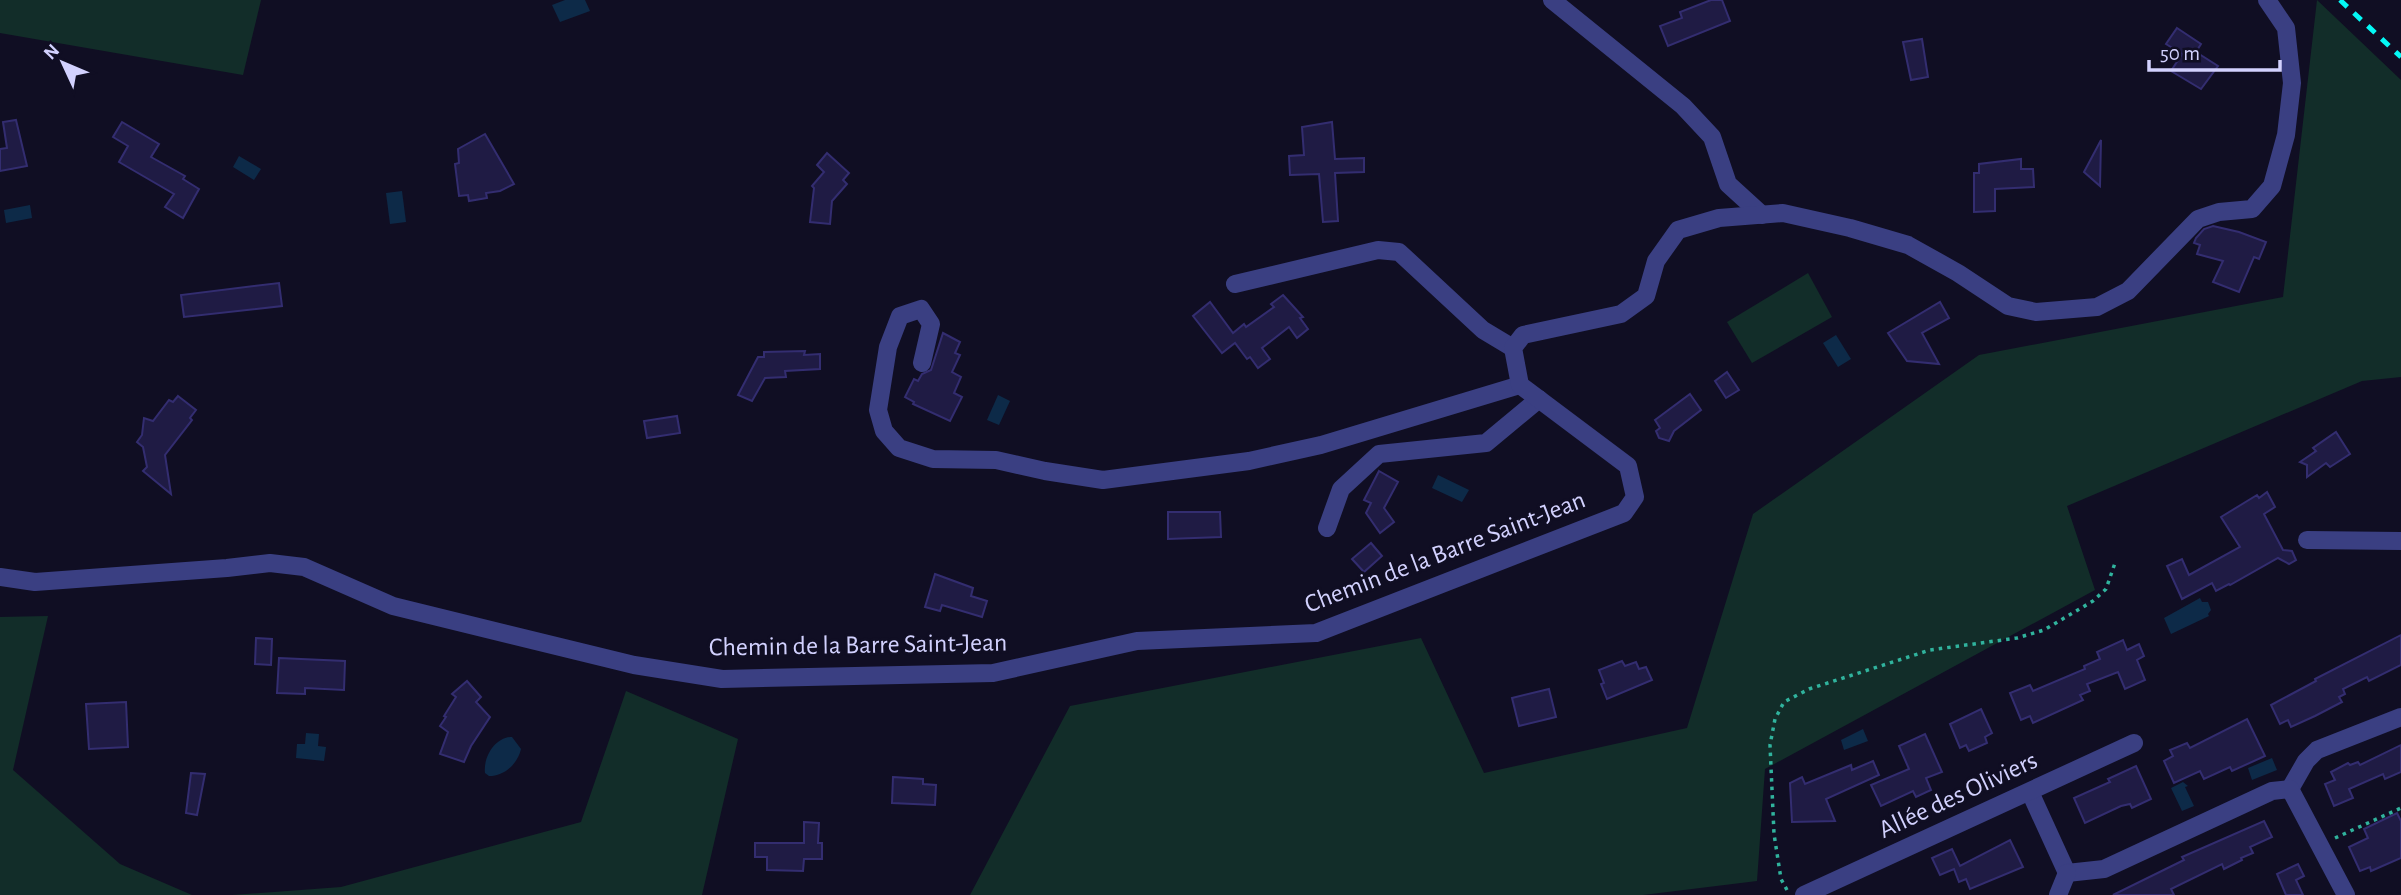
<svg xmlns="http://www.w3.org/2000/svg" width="2401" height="895" viewBox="0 0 2401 895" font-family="'Alegreya Sans',sans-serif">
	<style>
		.green { fill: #122d29 }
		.water { fill: #0d2a48 }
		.building { fill: #1f1b44; stroke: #332d70; stroke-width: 2 }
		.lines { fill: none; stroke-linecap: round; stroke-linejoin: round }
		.path { stroke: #30b39d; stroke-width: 3.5; stroke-dasharray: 3.5 5; stroke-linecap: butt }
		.minor { stroke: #3a3f82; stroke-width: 18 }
		.rail { stroke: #04f8f5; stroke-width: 5; stroke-dasharray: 10 9; stroke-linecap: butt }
		.labels { text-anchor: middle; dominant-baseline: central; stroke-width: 6; stroke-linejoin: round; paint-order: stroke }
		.street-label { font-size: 26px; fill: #d2d1fe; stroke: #100e23 }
	</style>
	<rect width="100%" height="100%" fill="#100e23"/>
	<g class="green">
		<path d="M 0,0 L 261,0 L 243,75 L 0,33 Z"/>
		<path d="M 2317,0 L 2401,80 L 2401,377 L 2362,381 L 2067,506 L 2095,590 L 1765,769 L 1757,881 L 1643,895 L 970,895 L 1070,706 L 1421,638 L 1484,773 L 1687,728 L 1753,514 L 1979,355 L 2283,297 Z"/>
		<path d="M 1808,273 L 1832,317 L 1752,363 L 1727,322 Z"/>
		<path d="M 48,616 L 13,770 L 120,864 L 192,895 L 0,895 L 0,617 Z"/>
		<path d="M 626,691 L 738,739 L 702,895 L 232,895 L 341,887 L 581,822 Z"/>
	</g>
	<g class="water">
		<path d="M 565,0 L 585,0 L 590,11 L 560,22 L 552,5 Z"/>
		<path d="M 239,156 L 261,169 L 254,180 L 233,167 Z"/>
		<path d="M 402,191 L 406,222 L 390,224 L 386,193 Z"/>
		<path d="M 30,205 L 32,218 L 6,223 L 4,210 Z"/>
		<path d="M 1836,335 L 1851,359 L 1838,367 L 1823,343 Z"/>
		<path d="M 998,395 L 1010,401 L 999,425 L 987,420 Z"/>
		<path d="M 1438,475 L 1469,490 L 1462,502 L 1432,488 Z"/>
		<path d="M 2200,598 L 2202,602 L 2208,602 L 2211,610 L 2208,614 L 2209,616 L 2171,634 L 2164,618 Z"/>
		<path d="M 1863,729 L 1868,741 L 1844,750 L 1841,740 Z"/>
		<path d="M 306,733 L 319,734 L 318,746 L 326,747 L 324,761 L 296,758 L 297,744 L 305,744 Z"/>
		<path d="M 512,737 L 521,749 C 518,763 505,776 489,776 L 485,773 C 483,757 495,737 512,737 Z"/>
		<path d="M 2272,758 L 2277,770 L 2252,780 L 2248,768 Z"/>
		<path d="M 2183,782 L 2188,786 L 2185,787 L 2194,806 L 2182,811 L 2171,788 Z"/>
	</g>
	<g class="building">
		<path d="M 1711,0 L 1722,0 L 1730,21 L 1668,46 L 1660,26 L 1682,18 L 1680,12 Z"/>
		<path d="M 2177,28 L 2201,44 L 2196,52 L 2218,66 L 2201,89 L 2171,71 L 2182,54 L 2166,44 Z"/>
		<path d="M 1922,39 L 1928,77 L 1911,80 L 1903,42 Z"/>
		<path d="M 16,120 L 27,166 L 0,171 L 0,149 L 7,148 L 3,122 Z"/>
		<path d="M 122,122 L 159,144 L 151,157 L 185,176 L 183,179 L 199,189 L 183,218 L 165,207 L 174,194 L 119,162 L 128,146 L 113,137 Z"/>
		<path d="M 1332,122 L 1335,159 L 1364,158 L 1364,172 L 1335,173 L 1338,221 L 1323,222 L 1319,174 L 1290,175 L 1289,156 L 1304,155 L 1302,127 Z"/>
		<path d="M 485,134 L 514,184 L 500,191 L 486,193 L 487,198 L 469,201 L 468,195 L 459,196 L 455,164 L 459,163 L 458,149 Z"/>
		<path d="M 2101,140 L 2100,186 L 2084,172 Z"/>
		<path d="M 827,153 L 849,173 L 843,180 L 847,184 L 832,201 L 830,224 L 810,222 L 814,188 L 812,186 L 824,172 L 817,165 Z"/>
		<path d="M 2021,159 L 2021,169 L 2033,169 L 2034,187 L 1995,189 L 1995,211 L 1974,212 L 1974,173 L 1979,173 L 1979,164 Z"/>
		<path d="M 2213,226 L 2239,232 L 2266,242 L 2259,259 L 2254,257 L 2239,292 L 2213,282 L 2223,261 L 2197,254 L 2200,245 L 2194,243 L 2196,238 L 2204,229 Z"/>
		<path d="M 279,283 L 282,306 L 184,317 L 181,295 Z"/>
		<path d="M 1283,295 L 1303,317 L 1300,318 L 1308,329 L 1297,338 L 1289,327 L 1262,348 L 1270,359 L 1258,368 L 1250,357 L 1247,359 L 1235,343 L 1222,353 L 1193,316 L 1210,302 L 1233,333 L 1244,324 L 1246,327 L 1274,307 L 1271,304 Z"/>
		<path d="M 1940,302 L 1949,318 L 1922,333 L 1939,364 L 1907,361 L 1888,333 Z"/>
		<path d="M 943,333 L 960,342 L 955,353 L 960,355 L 952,372 L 961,377 L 954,393 L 962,397 L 950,421 L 913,404 L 914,402 L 905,397 L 914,379 L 918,381 L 922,374 L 931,370 Z"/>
		<path d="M 805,351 L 804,355 L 820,354 L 820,369 L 785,371 L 786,377 L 765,378 L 752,401 L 738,395 L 758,357 L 764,357 L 764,352 Z"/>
		<path d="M 1727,372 L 1739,390 L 1726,398 L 1715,381 Z"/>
		<path d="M 1690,394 L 1701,410 L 1674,431 L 1669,441 L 1659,438 L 1656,431 L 1660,428 L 1655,420 Z"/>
		<path d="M 178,396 L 196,410 L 190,418 L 192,420 L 165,455 L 171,494 L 143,471 L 147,467 L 143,447 L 137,442 L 142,435 L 144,418 L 153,421 L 169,400 L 173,402 Z"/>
		<path d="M 677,416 L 680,433 L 647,438 L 644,421 Z"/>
		<path d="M 2336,432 L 2350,454 L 2330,467 L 2326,463 L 2307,477 L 2307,465 L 2300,462 L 2316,451 L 2313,448 Z"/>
		<path d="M 1379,471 L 1398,482 L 1384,508 L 1394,522 L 1380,533 L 1366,513 L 1371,503 L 1364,500 Z"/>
		<path d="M 2267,492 L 2275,507 L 2264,514 L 2283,550 L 2292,551 L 2296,560 L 2289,564 L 2278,558 L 2230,585 L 2229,584 L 2216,591 L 2212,583 L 2182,599 L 2167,566 L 2182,559 L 2189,575 L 2240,547 L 2221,517 L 2257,495 L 2259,498 Z"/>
		<path d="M 1168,512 L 1220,512 L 1221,537 L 1168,539 Z"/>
		<path d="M 1371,543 L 1382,556 L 1364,572 L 1352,559 Z"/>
		<path d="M 935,574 L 973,588 L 971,596 L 987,601 L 982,617 L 942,605 L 940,611 L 925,607 Z"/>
		<path d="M 2401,635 L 2401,665 L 2369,681 L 2367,677 L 2343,689 L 2345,694 L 2339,697 L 2342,702 L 2315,716 L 2291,727 L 2288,720 L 2280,724 L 2271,705 L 2316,681 L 2315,679 Z"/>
		<path d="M 256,638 L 272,639 L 271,665 L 255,664 Z"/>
		<path d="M 2123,640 L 2127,650 L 2139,644 L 2144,656 L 2137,660 L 2145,680 L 2125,689 L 2118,672 L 2087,684 L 2090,691 L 2080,695 L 2083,700 L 2033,723 L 2030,716 L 2021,720 L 2010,693 L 2030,685 L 2033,691 L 2085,669 L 2084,666 L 2100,659 L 2097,652 Z"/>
		<path d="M 279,658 L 345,661 L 344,690 L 305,688 L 305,694 L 277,693 Z"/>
		<path d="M 1622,661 L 1625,666 L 1636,662 L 1639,669 L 1646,667 L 1652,680 L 1607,699 L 1601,684 L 1604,683 L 1599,670 Z"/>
		<path d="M 467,681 L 481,697 L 476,702 L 490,717 L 471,746 L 464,762 L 440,754 L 448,732 L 440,726 L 446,717 L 444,716 L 456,697 L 452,694 Z"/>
		<path d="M 1549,689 L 1556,717 L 1519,726 L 1512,698 Z"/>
		<path d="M 126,702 L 128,747 L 89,749 L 86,704 Z"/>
		<path d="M 1981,709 L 1992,733 L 1985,737 L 1987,743 L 1969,751 L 1966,745 L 1960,748 L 1950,724 Z"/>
		<path d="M 2247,719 L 2265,756 L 2232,771 L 2230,767 L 2204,779 L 2200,771 L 2174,783 L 2164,761 L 2173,756 L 2170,750 L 2187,743 L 2190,748 Z"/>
		<path d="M 1925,734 L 1942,772 L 1926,778 L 1931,790 L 1916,797 L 1913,791 L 1881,806 L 1871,785 L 1909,769 L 1899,746 Z"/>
		<path d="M 2401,745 L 2401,772 L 2385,779 L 2383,774 L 2349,789 L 2353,798 L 2334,806 L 2325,784 L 2335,780 L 2331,772 L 2348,763 L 2350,765 L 2358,762 L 2360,765 Z"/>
		<path d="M 1873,761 L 1879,775 L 1826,799 L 1835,821 L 1792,822 L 1790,783 L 1802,777 L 1805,784 L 1851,765 L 1852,770 Z"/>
		<path d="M 2136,766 L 2151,799 L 2132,808 L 2130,804 L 2121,806 L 2085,823 L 2074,798 L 2110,782 L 2108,779 Z"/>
		<path d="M 191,773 L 205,774 L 197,815 L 186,813 Z"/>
		<path d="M 893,777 L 923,779 L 923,784 L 936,785 L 935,805 L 892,803 Z"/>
		<path d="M 2397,813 L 2401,821 L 2401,858 L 2371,871 L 2370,867 L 2360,871 L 2349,847 L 2368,838 L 2364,829 Z"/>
		<path d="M 2264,821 L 2272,837 L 2250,847 L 2253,853 L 2241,858 L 2242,860 L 2224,869 L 2222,864 L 2171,889 L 2174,895 L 2113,895 L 2184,860 L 2182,857 Z"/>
		<path d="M 804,822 L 819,823 L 818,843 L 822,843 L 822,859 L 804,859 L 803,871 L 767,870 L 767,857 L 755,857 L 755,843 L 804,843 Z"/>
		<path d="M 2010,840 L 2023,867 L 1970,889 L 1966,879 L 1959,882 L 1954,869 L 1940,875 L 1932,858 L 1952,849 L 1960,866 Z"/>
		<path d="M 2298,864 L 2304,876 L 2296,880 L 2303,895 L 2286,895 L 2277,874 Z"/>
	</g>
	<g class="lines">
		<g class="path">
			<path d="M 2335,838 L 2401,808"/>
			<path d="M 1787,890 L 1781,879 L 1774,834 L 1770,745 L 1775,719 L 1784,702 L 1809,689 L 1930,650 L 2017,638 L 2044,630 L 2093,601 L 2106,589 L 2115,563"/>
		</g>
		<g class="minor">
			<path d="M 1552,0 L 1683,106 L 1712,137 L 1728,184 L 1762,215"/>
			<path d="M 1235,284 L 1378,250 L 1399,252 L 1483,330 L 1513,348"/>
			<path d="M 922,363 L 931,324 L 921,309 L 900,316 L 888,347 L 878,410 L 884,431 L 899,448 L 933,459 L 996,460 L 1045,471 L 1103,480 L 1249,461 L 1321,445 L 1520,385"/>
			<path d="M 1327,528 L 1341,489 L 1379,454 L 1486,443 L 1539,399"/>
			<path d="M 2307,540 L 2401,541"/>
			<path d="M 0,577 L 35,582 L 227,568 L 270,563 L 304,567 L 393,606 L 634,665 L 722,679 L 993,673 L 1137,641 L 1316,633 L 1624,513 L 1635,497 L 1628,466 L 1520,385 L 1513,348 L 1523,335 L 1621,314 L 1646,296 L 1656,261 L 1678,230 L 1719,218 L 1783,213 L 1850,228 L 1908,245 L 1958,273 L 2008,306 L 2036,312 L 2097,307 L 2128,291 L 2198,219 L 2219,212 L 2252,209 L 2272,186 L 2286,135 L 2292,83 L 2286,28 L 2267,0"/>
			<path d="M 2290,789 L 2306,761 L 2317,750 L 2401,717"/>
			<path d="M 2030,792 L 2067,873"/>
			<path d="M 2067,873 L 2104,869 L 2272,791 L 2290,789 L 2346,895"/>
			<path d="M 1804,895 L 2134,743"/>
			<path d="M 2058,895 L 2067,873"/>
		</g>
		<path class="rail" d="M 2340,0 L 2401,57"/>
	</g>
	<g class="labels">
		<g class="street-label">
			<text transform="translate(1445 552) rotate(-21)">Chemin de la Barre Saint-Jean</text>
			<text transform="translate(858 645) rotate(-1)">Chemin de la Barre Saint-Jean</text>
			<text transform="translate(1958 795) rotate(-25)">Allée des Oliviers</text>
		</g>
	</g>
	<g transform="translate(63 63) rotate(314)" stroke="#100e23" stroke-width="5" paint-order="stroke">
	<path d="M0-5L12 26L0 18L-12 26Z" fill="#d2d1fe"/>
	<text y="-10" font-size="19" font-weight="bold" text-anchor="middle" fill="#d2d1fe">N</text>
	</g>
	<path d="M2149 60v10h131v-10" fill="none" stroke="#d2d1fe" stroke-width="3.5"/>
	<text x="2160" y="60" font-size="21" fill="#d2d1fe" stroke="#100e23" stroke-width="5" paint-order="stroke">50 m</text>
</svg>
